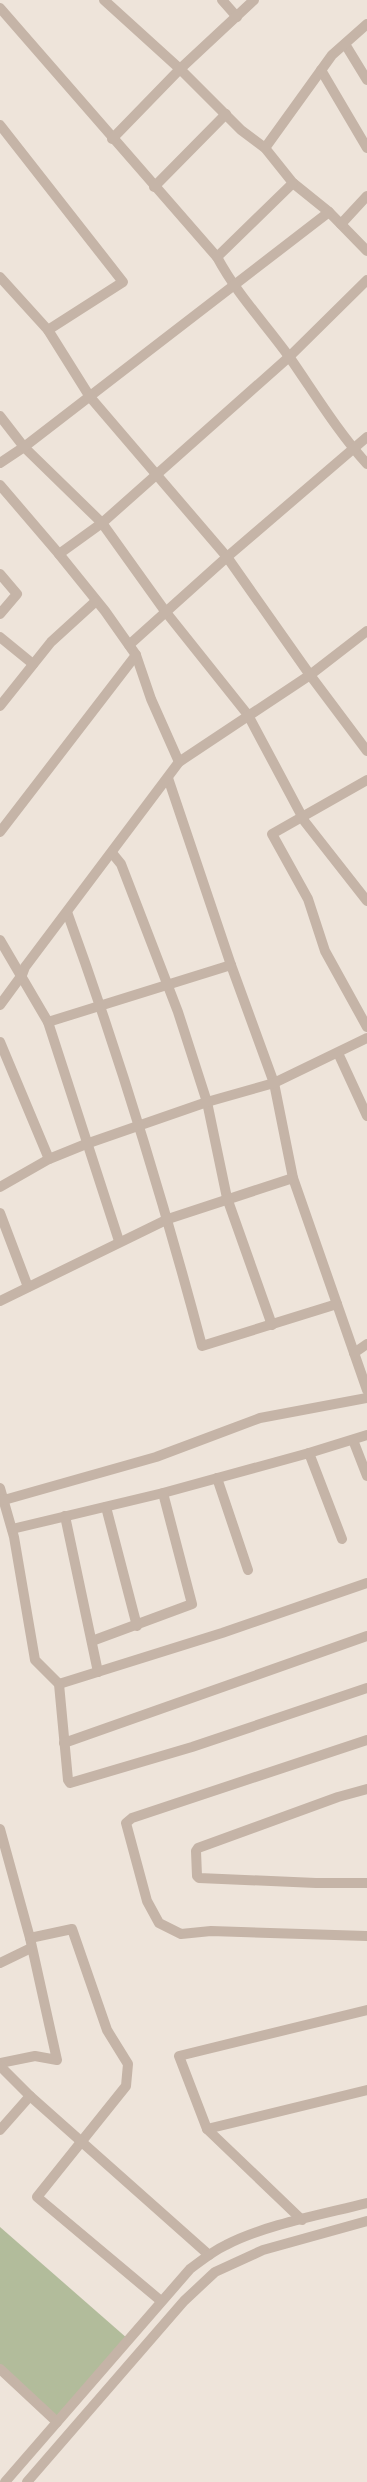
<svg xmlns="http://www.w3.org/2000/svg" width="367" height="2482" viewBox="0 0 367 2482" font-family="Poppins,sans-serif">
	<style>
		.green { fill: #b2bc9b }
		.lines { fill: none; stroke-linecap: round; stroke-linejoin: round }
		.minor { stroke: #c5b4a7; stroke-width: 10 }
		.tertiary { stroke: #c5b4a7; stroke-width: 10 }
	</style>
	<rect width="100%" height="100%" fill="#eee4da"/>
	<path class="green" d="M 0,2227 L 128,2339 L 57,2422 L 0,2369 Z"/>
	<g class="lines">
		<g class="minor">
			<path d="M 104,0 L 180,69 L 241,130 L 265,148 L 293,183 L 329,212 L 367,251"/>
			<path d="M 222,0 L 237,17"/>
			<path d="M 0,8 L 217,257 C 238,296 265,323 290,358 C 315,394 338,432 367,464"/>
			<path d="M 345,44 L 367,80"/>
			<path d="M 321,70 L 367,148"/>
			<path d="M 0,125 L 123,282 L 48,330"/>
			<path d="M 112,139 L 180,69 L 254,0"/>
			<path d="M 265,148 L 332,55 L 367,24"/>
			<path d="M 154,187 L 226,114"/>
			<path d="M 341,224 L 367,196"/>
			<path d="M 217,257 L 293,183"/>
			<path d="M 0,277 L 48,330 L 90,397 L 227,557 L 310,675 L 367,751"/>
			<path d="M 0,416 L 24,447 L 102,523 L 165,611 L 248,715 L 305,822 L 367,901"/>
			<path d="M 0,463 L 24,447 L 329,212"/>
			<path d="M 0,485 L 59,554 L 105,611 L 136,655 L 151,699 L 179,762"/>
			<path d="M 59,554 L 102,523 L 289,357 L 367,280"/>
			<path d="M 0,574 L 17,594 L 0,614"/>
			<path d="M 0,637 L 33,664"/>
			<path d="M 129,645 L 227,557 L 367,437"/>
			<path d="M 0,706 L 51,642 L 96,601"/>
			<path d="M 168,778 L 231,965 L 274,1083 L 293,1178 L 367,1390"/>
			<path d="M 367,780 L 272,834 L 308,899 L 325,951 L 367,1027"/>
			<path d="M 0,832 L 136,655"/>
			<path d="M 112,853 L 121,864 L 178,1012 L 207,1102 L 227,1198 L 272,1325"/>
			<path d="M 67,912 C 119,1055 163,1199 202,1346 L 337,1304"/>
			<path d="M 0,940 L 48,1022 L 119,1241"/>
			<path d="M 0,1005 L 22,975 L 25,967 L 179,762 L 310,675 L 367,631"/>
			<path d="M 48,1022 L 231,965"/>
			<path d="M 0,1042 L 49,1159"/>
			<path d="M 338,1053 L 367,1116"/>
			<path d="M 0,1187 L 49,1159 L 86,1144 L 207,1102 L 274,1083 L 367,1038"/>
			<path d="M 0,1213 L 28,1287"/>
			<path d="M 0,1301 L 168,1219 L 293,1178"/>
			<path d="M 354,1353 L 367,1344"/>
			<path d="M 353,1440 L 367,1476"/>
			<path d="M 309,1453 L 342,1539"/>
			<path d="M 217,1478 L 248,1570"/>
			<path d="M 0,1488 L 14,1537 L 35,1660 L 59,1684 L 68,1780 L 70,1783 L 192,1747 L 367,1688"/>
			<path d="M 4,1500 L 156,1457 L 260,1418 L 367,1398"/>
			<path d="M 106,1507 L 137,1626"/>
			<path d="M 65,1516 L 98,1672"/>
			<path d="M 12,1529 L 163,1493 L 309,1453 L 367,1435"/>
			<path d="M 92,1641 L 192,1604 L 163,1493"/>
			<path d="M 59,1684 L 222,1633 L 367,1583"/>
			<path d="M 367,1740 L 132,1818 L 126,1823 L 147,1901 L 159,1923 L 181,1934 L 211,1931 L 367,1936"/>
			<path d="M 64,1743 L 367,1636"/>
			<path d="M 367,1789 L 338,1797 L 198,1848 L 196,1851 L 197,1876 L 199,1878 L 316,1883 L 367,1883"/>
			<path d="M 0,1829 L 30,1938 L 57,2060 L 35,2056 L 0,2063"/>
			<path d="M 30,1938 L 72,1929 L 107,2030 L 128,2064 L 126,2086 L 37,2197 L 161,2301"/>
			<path d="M 0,1963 L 31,1948"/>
			<path d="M 367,2010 L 179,2056 L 207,2129 L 367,2090"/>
			<path d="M 0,2066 L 30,2096 L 209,2255"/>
			<path d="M 207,2129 L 302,2220"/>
			<path d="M 0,2130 L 30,2096"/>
			<path d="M 0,2369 L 57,2422"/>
		</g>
		<g class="tertiary">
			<path d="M 5,2482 L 190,2269 C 202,2260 213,2251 226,2245 C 264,2225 324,2214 367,2203"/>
			<path d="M 27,2482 L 184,2301 L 215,2272 L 263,2250 L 367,2221"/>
		</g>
	</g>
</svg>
